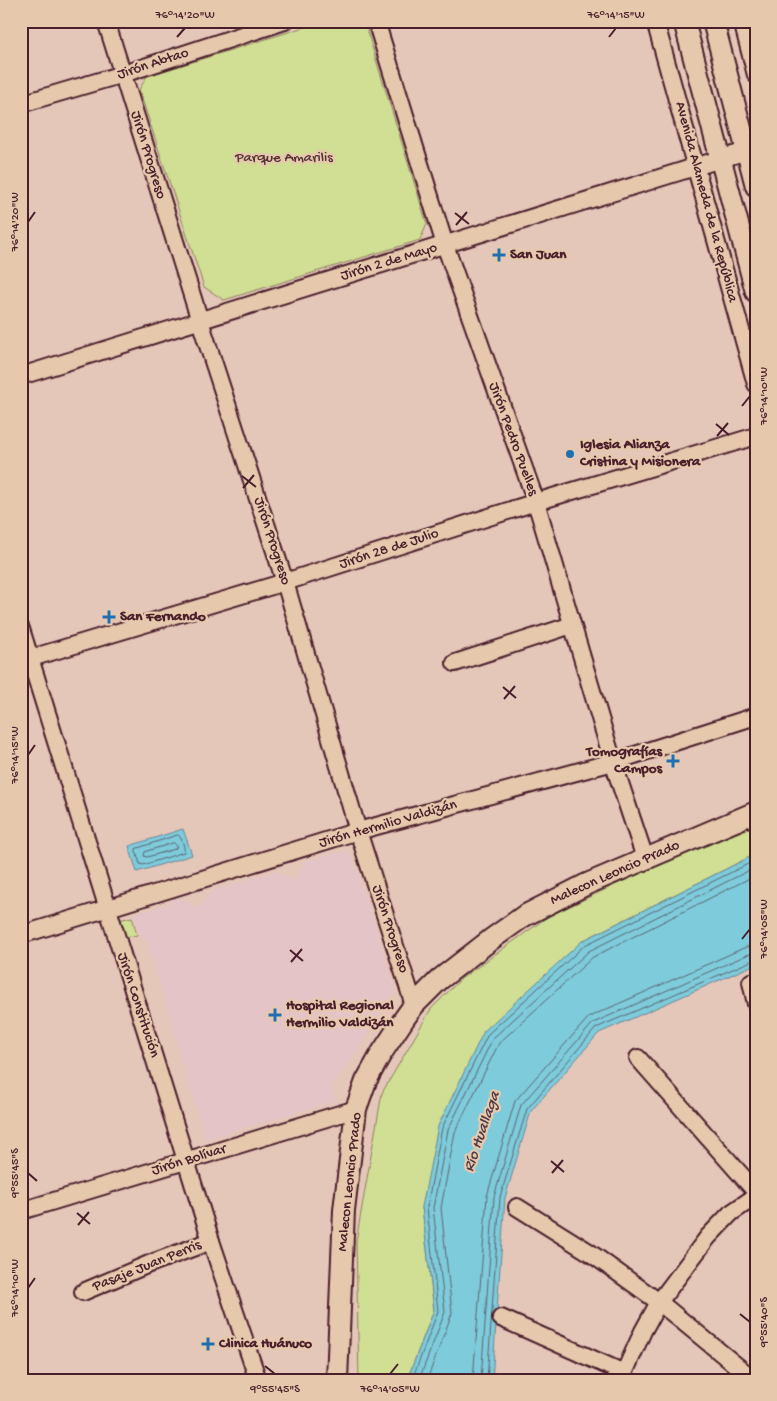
<svg xmlns="http://www.w3.org/2000/svg" width="777" height="1401" viewBox="0 0 777 1401" font-family="'Gochi Hand',sans-serif">
	<style>
		.built { fill: #e4c4c7 }
		.green { fill: #d0df93; stroke: #8d7f5f }
		.water { fill: #7dcbdb; stroke: #698695 }
		.lines { fill: none; stroke-linecap: round; stroke-linejoin: round }
		.shore { stroke: #5e6471; stroke-width: 1 }
		.minor-casing { stroke: #4a1f2b; stroke-width: 20 }
		.major-casing { stroke: #4a1f2b; stroke-width: 24 }
		.minor { stroke: #e6c9ad; stroke-width: 16 }
		.major { stroke: #e6c9ad; stroke-width: 20 }
		.ticks { fill: none; stroke: #4a1f2b; stroke-width: 2 }
		.poi-dot { fill: #1f6fb2; stroke: #e6c9ad; stroke-width: 2 }
		.labels { text-anchor: middle; dominant-baseline: central; stroke-width: 4.5; stroke-linejoin: round; paint-order: stroke }
		.street-label { font-size: 15px; fill: #4a1f2b; stroke: #e6c9ad }
		.park-label { font-size: 15px; fill: #573235; stroke: #e6c9ad }
		.poi-label { font-size: 15px; font-weight: bold; fill: #4a1f2b; stroke: #e6c9ad; text-anchor: start }
		.water-label { font-size: 16px; font-style: italic; fill: #523945; stroke: #e6c9ad }
		.neatline { fill: none; stroke: #4a1f2b; stroke-width: 2 }
		.ticks-label { font-size: 12px; text-anchor: middle; fill: #4a1f2b }
	</style>
	<rect width="100%" height="100%" fill="#e5c7b9"/>
	<filter id="ink" filterUnits="userSpaceOnUse"><feTurbulence type="fractalNoise" baseFrequency=".02" numOctaves="2"/><feDisplacementMap in="SourceGraphic" scale="10" xChannelSelector="R" yChannelSelector="G"/><feConvolveMatrix kernelMatrix="1 2 1 2 8 2 1 2 1" color-interpolation-filters="sRGB"/></filter>
	<g filter="url(#ink)">
		<path class="built" d="M 344,851 L 353,858 L 396,990 L 344,1072 L 338,1075 L 339,1081 L 331,1084 L 336,1101 L 206,1139 L 177,1047 L 177,1040 L 146,939 L 140,939 L 133,914 L 168,904 L 172,899 L 180,898 L 200,908 L 211,892 L 275,871 L 295,881 L 305,861 Z"/>
		<g class="green">
			<path d="M 324,21 L 364,21 L 427,224 L 420,240 L 224,300 L 204,287 L 139,90 L 147,76 Z"/>
			<path d="M 756,825 L 756,854 L 582,941 L 422,1207 L 434,1310 L 407,1380 L 359,1380 L 356,1241 L 382,1093 L 431,1009 L 462,978 L 549,916 L 636,875 Z"/>
			<path d="M 132,917 L 137,935 L 124,938 L 119,920 Z"/>
		</g>
		<g class="water">
			<path d="M 183,829 L 192,855 L 137,872 L 129,846 Z"/>
			<path d="M 756,854 L 756,964 L 599,1033 L 531,1111 L 505,1198 L 492,1380 L 407,1380 L 434,1310 L 422,1207 L 438,1126 L 484,1031 L 582,941 Z"/>
		</g>
		<g class="lines">
			<g class="shore">
				<path d="M 178,835 C 182,837 185,848 184,852 L 143,865 L 140,864 L 136,851 L 136,849 Z"/>
				<path d="M 174,843 L 177,846 L 175,849 L 147,857 L 144,856 L 145,852 Z"/>
				<path d="M 412,1380 L 438,1311 L 427,1207 L 442,1128 L 488,1034 L 585,945 L 756,860"/>
				<path d="M 419,1380 L 445,1312 L 433,1208 L 448,1130 L 493,1038 L 589,951 L 756,867"/>
				<path d="M 427,1380 L 452,1313 L 441,1208 L 455,1132 L 499,1043 L 593,957 L 756,875"/>
				<path d="M 473,1380 L 487,1196 L 515,1101 L 589,1017 L 746,947 L 756,946"/>
				<path d="M 481,1380 L 494,1197 L 521,1105 L 593,1023 L 749,954 L 756,953"/>
				<path d="M 487,1380 L 500,1197 L 527,1109 L 596,1028 L 756,959"/>
			</g>
			<g class="minor-casing">
				<g id="minor">
					<path d="M 106,21 L 200,321 L 285,582 L 358,831 L 414,1005"/>
					<path d="M 376,21 L 445,245 L 536,502 L 613,762 L 645,858"/>
					<path d="M 655,21 L 756,384"/>
					<path d="M 742,21 L 756,75"/>
					<path d="M 21,104 L 123,74 L 285,21"/>
					<path d="M 21,376 L 756,148"/>
					<path d="M 21,629 L 211,1241 L 258,1380"/>
					<path d="M 21,661 L 285,582 L 536,502 L 756,436"/>
					<path d="M 455,663 L 572,625"/>
					<path d="M 21,935 L 358,831 L 613,762 L 756,716"/>
					<path d="M 751,982 L 756,1004"/>
					<path d="M 638,1058 L 756,1192"/>
					<path d="M 517,1207 L 589,1252 L 659,1302 L 754,1380"/>
					<path d="M 21,1211 L 356,1109"/>
					<path d="M 83,1292 L 149,1264 L 211,1241"/>
					<path d="M 501,1318 L 624,1373"/>
					<path d="M 621,1380 L 643,1331 L 659,1302 L 708,1237 L 731,1213 L 756,1196"/>
				</g>
			</g>
			<g class="major-casing">
				<g id="major">
					<path d="M 684,21 L 756,292"/>
					<path d="M 713,21 L 756,186"/>
					<path d="M 337,1380 L 344,1210 L 356,1109 L 366,1081 L 381,1054 L 404,1019 L 414,1005 L 439,980 L 493,938 L 524,916 L 587,884 L 756,812"/>
				</g>
			</g>
			<use href="#minor" class="minor"/>
			<use href="#major" class="major"/>
		</g>
	</g>
	<path class="ticks" d="M 177,37 L 185,28M 609,37 L 616,28M 455,213 L 469,224M 28,222 L 35,212M 456,225 L 467,212M 742,406 L 750,396M 716,424 L 729,435M 717,436 L 728,423M 242,476 L 256,487M 243,488 L 254,475M 503,687 L 516,698M 504,699 L 515,686M 28,755 L 35,745M 742,939 L 750,929M 290,950 L 303,961M 291,962 L 302,949M 551,1161 L 564,1172M 28,1173 L 37,1181M 552,1173 L 563,1160M 77,1213 L 90,1224M 78,1225 L 89,1212M 28,1288 L 35,1278M 740,1314 L 750,1322M 265,1366 L 275,1374M 390,1374 L 398,1364"/>
	<g class="poi-dot">
		<path d="M496.5 247.5h5v5h5v5h-5v5h-5v-5h-5v-5h5z"/>
		<circle cx="570" cy="454" r="5"/>
		<path d="M106.5 609.5h5v5h5v5h-5v5h-5v-5h-5v-5h5z"/>
		<path d="M670.5 753.5h5v5h5v5h-5v5h-5v-5h-5v-5h5z"/>
		<path d="M272.5 1007.5h5v5h5v5h-5v5h-5v-5h-5v-5h5z"/>
		<path d="M205.5 1336.5h5v5h5v5h-5v5h-5v-5h-5v-5h5z"/>
	</g>
	<g class="labels">
		<g class="street-label">
			<text transform="translate(153 64) rotate(-18)">Jirón Abtao</text>
			<text transform="translate(148 155) rotate(73)">Jirón Progreso</text>
			<text transform="translate(706 202) rotate(75)">Avenida Alameda de la República</text>
			<text transform="translate(389 262) rotate(-17)">Jirón 2 de Mayo</text>
			<text transform="translate(513 439) rotate(70)">Jirón Pedro Puelles</text>
			<text transform="translate(272 541) rotate(72)">Jirón Progreso</text>
			<text transform="translate(389 549) rotate(-18)">Jirón 28 de Julio</text>
			<text transform="translate(388 824) rotate(-16)">Jirón Hermilio Valdizán</text>
			<text transform="translate(615 873) rotate(-24)">Malecon Leoncio Prado</text>
			<text transform="translate(390 929) rotate(72)">Jirón Progreso</text>
			<text transform="translate(138 1005) rotate(72)">Jirón Constitución</text>
			<text transform="translate(189 1160) rotate(-17)">Jirón Bolívar</text>
			<text transform="translate(350 1182) rotate(-84)">Malecon Leoncio Prado</text>
			<text transform="translate(147 1266) rotate(-22)">Pasaje Juan Perris</text>
		</g>
		<g class="park-label">
			<text x="284" y="158">Parque Amarilis</text>
		</g>
		<g class="poi-label">
			<text x="510" y="255">San Juan</text>
			<text x="580" y="445">Iglesia Alianza<tspan x="580" dy="17">Cristina y Misionera</tspan></text>
			<text x="120" y="617">San Fernando</text>
			<text x="662" y="752" text-anchor="end">Tomografías<tspan x="662" dy="17">Campos</tspan></text>
			<text x="286" y="1006">Hospital Regional<tspan x="286" dy="17">Hermilio Valdizán</tspan></text>
			<text x="219" y="1344">Clinica Huánuco</text>
		</g>
		<g class="water-label">
			<text transform="translate(483 1132) rotate(-71)">Río Huallaga</text>
		</g>
	</g>
	<rect width="777" height="1401" fill="none" stroke="#e6c9ad" stroke-width="55"/>
	<rect x="28" y="28" width="722" height="1346" class="neatline"/>
	<g class="ticks-label">
		<text x="185" y="18">76°14'20"W</text>
		<text x="616" y="18">76°14'15"W</text>
		<text transform="translate(14 222) rotate(-90)" y="4">76°14'20"W</text>
		<text transform="translate(763 396) rotate(-90)" y="4">76°14'10"W</text>
		<text transform="translate(14 755) rotate(-90)" y="4">76°14'15"W</text>
		<text transform="translate(763 929) rotate(-90)" y="4">76°14'05"W</text>
		<text transform="translate(14 1173) rotate(-90)" y="4">9°55'45"S</text>
		<text transform="translate(14 1288) rotate(-90)" y="4">76°14'10"W</text>
		<text transform="translate(763 1322) rotate(-90)" y="4">9°55'40"S</text>
		<text x="275" y="1392">9°55'45"S</text>
		<text x="390" y="1392">76°14'05"W</text>
	</g>
</svg>
